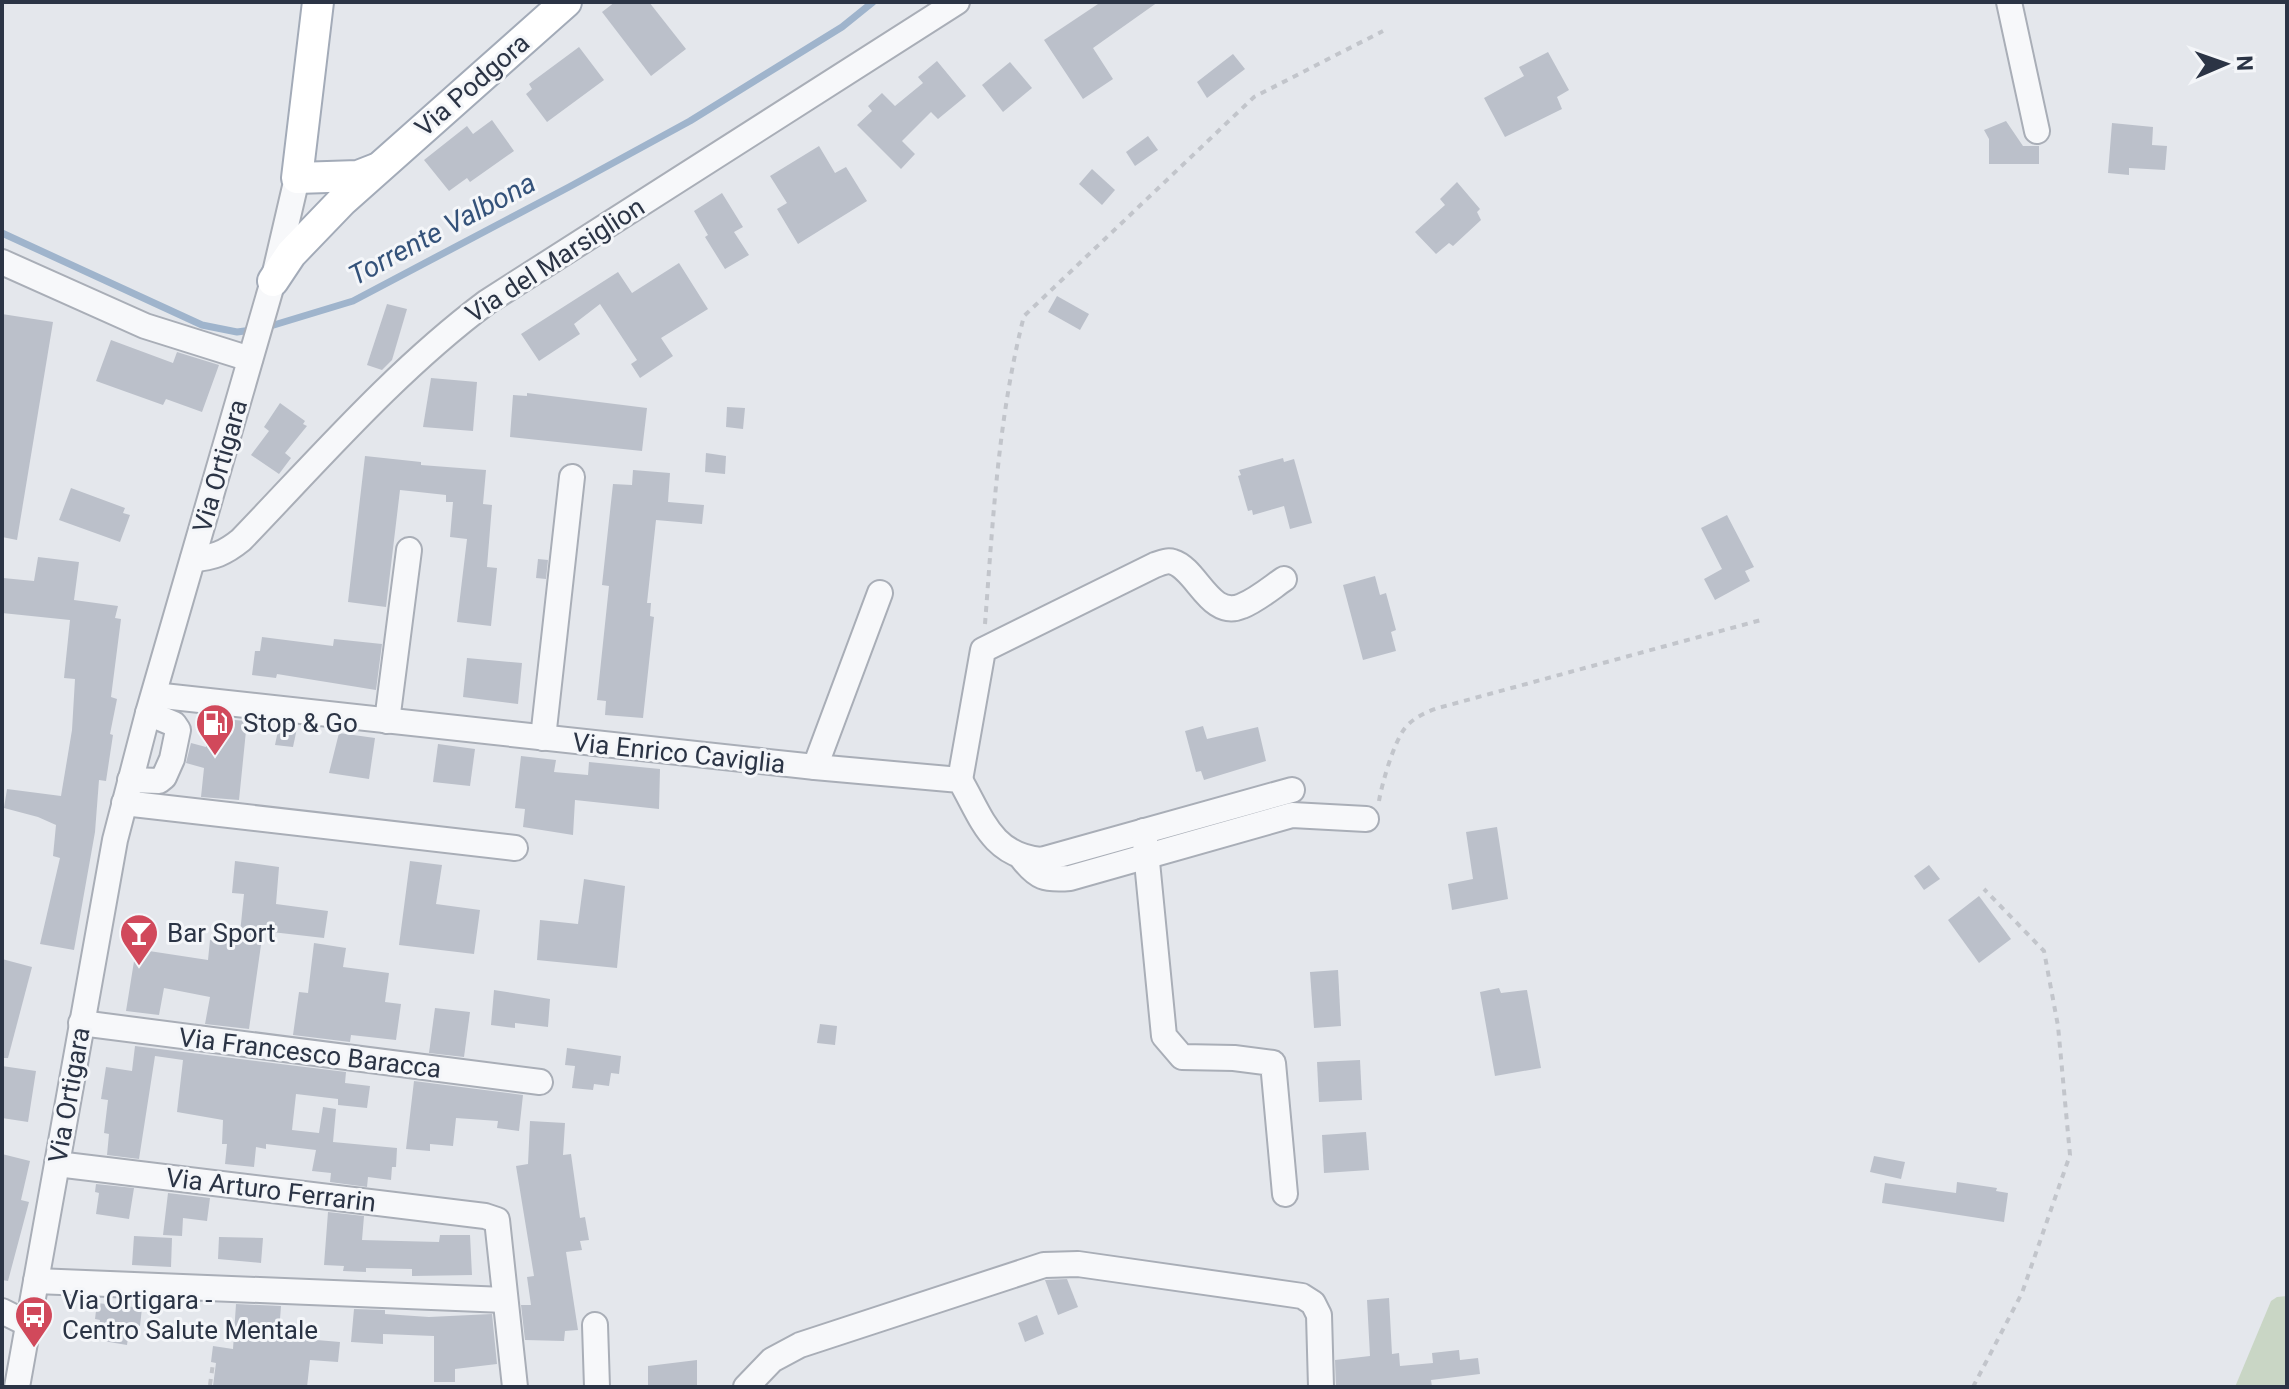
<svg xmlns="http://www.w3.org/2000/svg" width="2289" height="1389" viewBox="0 0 2289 1389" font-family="Roboto,sans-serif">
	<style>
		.green { fill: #c9d6c5 }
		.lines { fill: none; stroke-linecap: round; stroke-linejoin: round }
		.stream { stroke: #9fb4cc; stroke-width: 7 }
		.building { fill: #bbc0ca }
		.minor-casing { stroke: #a9aeb7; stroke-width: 28 }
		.major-casing { stroke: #a3abb8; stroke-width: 34 }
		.path { stroke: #c2c5cb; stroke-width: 4; stroke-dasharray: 6 6; stroke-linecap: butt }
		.minor { stroke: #f7f8fa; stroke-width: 24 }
		.major { stroke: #fff; stroke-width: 30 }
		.labels { text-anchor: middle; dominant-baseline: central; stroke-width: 6; stroke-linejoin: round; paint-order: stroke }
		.street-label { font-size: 26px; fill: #2b3445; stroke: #f4f6f9 }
		.poi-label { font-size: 26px; fill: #2b3445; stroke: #f4f6f9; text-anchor: start }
		.water-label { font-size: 28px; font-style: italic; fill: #34527a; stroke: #f4f6f9 }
	</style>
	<rect width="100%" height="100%" fill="#e4e7ec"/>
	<path class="green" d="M 2287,1296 L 2287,1387 L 2235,1387 L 2271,1301 L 2277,1297 Z"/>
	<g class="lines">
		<g class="stream">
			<path d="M 2,233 L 202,325 L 237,332 L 252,330"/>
			<path d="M 264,328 L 353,301 L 569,187 L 690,121 L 842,27 L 873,2"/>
		</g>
	</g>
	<g class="building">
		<path d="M 615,2 L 649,2 L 686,49 L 651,76 L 602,12 Z"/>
		<path d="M 1101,2 L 1158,2 L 1093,48 L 1113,79 L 1083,99 L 1044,40 Z"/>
		<path d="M 579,47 L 604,80 L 547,122 L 526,94 L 532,89 L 529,84 Z"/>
		<path d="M 1548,52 L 1569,90 L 1557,97 L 1562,109 L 1505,137 L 1484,98 L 1524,76 L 1519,67 Z"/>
		<path d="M 1233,54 L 1245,69 L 1207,98 L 1197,82 Z"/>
		<path d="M 937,61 L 966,96 L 938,119 L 931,112 L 902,141 L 915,154 L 901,169 L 857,125 L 872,111 L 868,106 L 882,93 L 895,106 L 923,83 L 918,77 Z"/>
		<path d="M 1010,62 L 1032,88 L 1003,112 L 982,85 Z"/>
		<path d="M 492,120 L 514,151 L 470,182 L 467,178 L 449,191 L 424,160 L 467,126 L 473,134 Z"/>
		<path d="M 2006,121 L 2023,146 L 2039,146 L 2039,164 L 1989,164 L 1989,139 L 1984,130 Z"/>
		<path d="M 2112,123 L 2153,127 L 2152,145 L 2167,146 L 2165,170 L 2129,168 L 2129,175 L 2108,173 Z"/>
		<path d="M 1148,136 L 1158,150 L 1135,166 L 1126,152 Z"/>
		<path d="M 819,146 L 835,173 L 846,167 L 867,201 L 798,244 L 777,209 L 787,203 L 770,176 Z"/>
		<path d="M 1092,169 L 1115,190 L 1102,205 L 1079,184 Z"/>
		<path d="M 1457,182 L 1480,209 L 1477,212 L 1481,220 L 1453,246 L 1449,243 L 1436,254 L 1415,232 L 1445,205 L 1440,199 Z"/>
		<path d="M 722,193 L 743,227 L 734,232 L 749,255 L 725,269 L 705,237 L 708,235 L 694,211 Z"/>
		<path d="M 679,263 L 708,309 L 661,338 L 673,356 L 640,378 L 631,364 L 637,360 L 600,304 L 574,324 L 580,334 L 539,361 L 521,334 L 618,272 L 632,293 Z"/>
		<path d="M 1057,296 L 1089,314 L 1080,330 L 1048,312 Z"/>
		<path d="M 387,304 L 407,309 L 392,360 L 382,370 L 367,365 Z"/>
		<path d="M 2,314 L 53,322 L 17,540 L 2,537 Z"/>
		<path d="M 111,340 L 173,363 L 177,352 L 219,365 L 202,412 L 166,399 L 163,405 L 96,381 Z"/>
		<path d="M 431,378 L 477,382 L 473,431 L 423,427 Z"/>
		<path d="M 527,393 L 647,408 L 642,451 L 510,437 L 513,395 L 527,396 Z"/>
		<path d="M 280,403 L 305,421 L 303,424 L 307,426 L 285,453 L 291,458 L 279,474 L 251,455 L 269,431 L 264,427 Z"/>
		<path d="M 727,407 L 745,408 L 743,429 L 726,427 Z"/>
		<path d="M 706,453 L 726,456 L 725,474 L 705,472 Z"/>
		<path d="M 365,456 L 421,462 L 421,465 L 486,470 L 483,504 L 492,505 L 487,567 L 497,568 L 491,626 L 457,622 L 467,539 L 450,537 L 453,502 L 446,502 L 446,495 L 400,490 L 386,607 L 348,602 Z"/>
		<path d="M 1283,458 L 1284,462 L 1294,459 L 1312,523 L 1290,529 L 1284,506 L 1253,515 L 1252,510 L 1248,511 L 1238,476 L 1241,475 L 1239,470 Z"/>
		<path d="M 633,470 L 670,473 L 668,502 L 704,505 L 702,524 L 656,520 L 647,603 L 651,603 L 650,616 L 654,617 L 643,718 L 605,715 L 606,701 L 597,700 L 609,586 L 602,585 L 613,484 L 632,485 Z"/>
		<path d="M 71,488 L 125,508 L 123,513 L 130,515 L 120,542 L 59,520 Z"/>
		<path d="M 1727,515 L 1754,567 L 1745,571 L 1750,581 L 1715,600 L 1704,579 L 1722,569 L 1701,528 Z"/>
		<path d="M 38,557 L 79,562 L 74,600 L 118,606 L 115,618 L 121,619 L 111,697 L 117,699 L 110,734 L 113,735 L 106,781 L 99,780 L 95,832 L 74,950 L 40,944 L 60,858 L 53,856 L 56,825 L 38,817 L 4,808 L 7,789 L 61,796 L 72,730 L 75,679 L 64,678 L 70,620 L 2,613 L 3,578 L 34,581 Z"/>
		<path d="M 538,559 L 548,560 L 546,579 L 536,578 Z"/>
		<path d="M 1375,576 L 1380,595 L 1386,593 L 1396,630 L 1391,632 L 1396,651 L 1363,660 L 1343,585 Z"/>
		<path d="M 262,637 L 333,646 L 334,639 L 382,644 L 376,690 L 277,674 L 276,678 L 252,675 L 255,651 L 260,651 Z"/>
		<path d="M 467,658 L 522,663 L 518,704 L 463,697 Z"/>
		<path d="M 210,718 L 247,721 L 239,800 L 201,797 L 204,768 L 186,763 L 191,743 L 206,747 Z"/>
		<path d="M 279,726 L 297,728 L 293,747 L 275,745 Z"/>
		<path d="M 1203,726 L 1207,739 L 1258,727 L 1266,761 L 1204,780 L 1201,771 L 1196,772 L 1185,731 Z"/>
		<path d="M 339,733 L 375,738 L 369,779 L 329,773 Z"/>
		<path d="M 438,744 L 475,749 L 470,786 L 433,782 Z"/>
		<path d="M 521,756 L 556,760 L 554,772 L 588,775 L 589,762 L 660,769 L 659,809 L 575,800 L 573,835 L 523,827 L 525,809 L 515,808 Z"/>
		<path d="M 1497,827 L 1508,899 L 1452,910 L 1448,884 L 1473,879 L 1466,832 Z"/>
		<path d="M 235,861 L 279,867 L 276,904 L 328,911 L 324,938 L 263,931 L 249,1029 L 205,1024 L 210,997 L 164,988 L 159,1015 L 126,1011 L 136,949 L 208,960 L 210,940 L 239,943 L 244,894 L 232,893 Z"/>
		<path d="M 410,861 L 442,865 L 436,904 L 480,910 L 474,954 L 399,945 Z"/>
		<path d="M 1929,865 L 1940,879 L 1924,890 L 1914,876 Z"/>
		<path d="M 584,879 L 625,886 L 617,968 L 537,960 L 540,920 L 578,924 Z"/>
		<path d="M 1979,896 L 2011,939 L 1979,963 L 1948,920 Z"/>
		<path d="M 314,943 L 346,948 L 343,967 L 389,973 L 385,1002 L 401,1004 L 396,1040 L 351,1035 L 350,1042 L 293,1035 L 299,992 L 308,993 Z"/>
		<path d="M 2,959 L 32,967 L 8,1058 L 2,1058 Z"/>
		<path d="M 1338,970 L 1341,1026 L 1314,1028 L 1310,972 Z"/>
		<path d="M 1499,988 L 1501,993 L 1527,990 L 1541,1068 L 1495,1076 L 1480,992 Z"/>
		<path d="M 494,990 L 550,999 L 548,1027 L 515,1023 L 515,1028 L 491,1025 Z"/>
		<path d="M 435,1008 L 470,1012 L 464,1057 L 429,1053 Z"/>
		<path d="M 820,1024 L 837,1026 L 835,1045 L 817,1043 Z"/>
		<path d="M 135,1046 L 346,1072 L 345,1083 L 370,1086 L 367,1108 L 338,1105 L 338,1099 L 296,1094 L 292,1130 L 319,1133 L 323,1107 L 336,1109 L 333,1142 L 397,1148 L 396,1167 L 392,1167 L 391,1180 L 368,1177 L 367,1187 L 330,1182 L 331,1173 L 312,1171 L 316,1150 L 266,1144 L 266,1149 L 256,1147 L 254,1167 L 225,1164 L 227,1144 L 222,1144 L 223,1120 L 177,1112 L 183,1060 L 155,1056 L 139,1159 L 107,1155 L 109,1134 L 104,1133 L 108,1100 L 101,1099 L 106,1067 L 132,1071 Z"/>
		<path d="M 567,1048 L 621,1056 L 619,1074 L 611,1073 L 609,1086 L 594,1084 L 593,1090 L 572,1088 L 575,1066 L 565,1065 Z"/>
		<path d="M 1360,1060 L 1362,1100 L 1319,1102 L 1317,1062 Z"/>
		<path d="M 2,1066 L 36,1071 L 28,1122 L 2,1118 Z"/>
		<path d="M 414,1081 L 523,1095 L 519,1131 L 497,1128 L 498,1121 L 456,1118 L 453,1146 L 430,1144 L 430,1151 L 406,1149 Z"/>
		<path d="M 530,1121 L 565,1123 L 563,1155 L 571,1154 L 580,1218 L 585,1217 L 589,1240 L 580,1241 L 582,1250 L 566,1252 L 578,1330 L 565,1331 L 564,1341 L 525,1340 L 521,1305 L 531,1305 L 527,1277 L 534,1276 L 516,1166 L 528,1164 Z"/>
		<path d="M 1366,1132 L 1369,1170 L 1324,1173 L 1322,1135 Z"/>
		<path d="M 2,1154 L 30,1161 L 21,1200 L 29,1202 L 8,1281 L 2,1280 Z"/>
		<path d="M 1874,1156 L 1905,1162 L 1901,1179 L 1870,1172 Z"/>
		<path d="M 1957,1182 L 1997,1188 L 1996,1191 L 2008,1193 L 2004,1222 L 1882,1203 L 1885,1183 L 1956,1193 Z"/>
		<path d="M 96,1184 L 134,1188 L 129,1219 L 96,1214 L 99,1193 L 95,1192 Z"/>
		<path d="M 168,1193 L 210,1198 L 207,1221 L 183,1218 L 182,1236 L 163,1235 Z"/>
		<path d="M 328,1212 L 364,1216 L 362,1240 L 439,1242 L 440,1235 L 470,1235 L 472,1275 L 412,1276 L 412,1269 L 366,1268 L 366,1272 L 343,1271 L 344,1266 L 324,1265 Z"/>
		<path d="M 134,1236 L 172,1238 L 171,1267 L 132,1265 Z"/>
		<path d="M 219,1237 L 263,1238 L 261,1263 L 218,1259 Z"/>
		<path d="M 1067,1279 L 1078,1307 L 1058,1315 L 1045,1280 Z"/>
		<path d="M 1389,1298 L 1392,1354 L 1399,1353 L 1400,1366 L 1433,1363 L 1432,1353 L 1459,1350 L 1460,1360 L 1478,1358 L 1480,1374 L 1431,1380 L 1432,1387 L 1336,1387 L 1335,1360 L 1370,1356 L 1367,1300 Z"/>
		<path d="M 97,1303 L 142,1308 L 140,1326 L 130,1324 L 127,1345 L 97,1340 L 100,1320 L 95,1319 Z"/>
		<path d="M 236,1304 L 281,1306 L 279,1332 L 306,1333 L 305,1339 L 340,1342 L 338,1362 L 310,1360 L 307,1387 L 213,1386 L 216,1363 L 211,1362 L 213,1346 L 233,1349 Z"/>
		<path d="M 354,1309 L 385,1310 L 385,1314 L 429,1317 L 492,1314 L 497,1364 L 455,1369 L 455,1382 L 434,1382 L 434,1336 L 383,1334 L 383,1344 L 351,1342 Z"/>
		<path d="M 1037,1315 L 1044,1334 L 1025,1342 L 1018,1323 Z"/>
		<path d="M 697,1360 L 697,1385 L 648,1386 L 648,1366 Z"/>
	</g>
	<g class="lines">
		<g class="minor-casing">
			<g id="minor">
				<path d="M 2009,2 L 2037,131"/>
				<path d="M 2,262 L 145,326 L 250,359"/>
				<path d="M 193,559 C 213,558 225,553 241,540 C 320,458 395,371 487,302 L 957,2"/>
				<path d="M 154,695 L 815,767 L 960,780 C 982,818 991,855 1041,860 L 1292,790"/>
				<path d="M 387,721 L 409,550"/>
				<path d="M 543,738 L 572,477"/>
				<path d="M 815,767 L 880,593"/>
				<path d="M 130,780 L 159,781 L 164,777 L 172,759 L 178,730 L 174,724 L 148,713"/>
				<path d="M 960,780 L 983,650 L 1155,565 C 1161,563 1167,560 1173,562 C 1197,569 1210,620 1242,606 C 1257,600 1271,588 1284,579"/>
				<path d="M 124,803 L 515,848"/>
				<path d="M 1144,831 L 1164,1036 L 1182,1057 L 1234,1058 L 1273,1063 L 1285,1194"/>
				<path d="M 1022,858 C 1037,878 1045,880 1070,878 L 1292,815 L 1366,819"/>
				<path d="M 81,1023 L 540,1082"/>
				<path d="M 57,1164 L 485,1216 L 497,1220 L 515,1387"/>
				<path d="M 36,1281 L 505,1300"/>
				<path d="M 2,1311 L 28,1324"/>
				<path d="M 595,1325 L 597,1387"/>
				<path d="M 17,1387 L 115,840 L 148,713 L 273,281 L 297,178"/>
				<path d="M 746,1387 L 772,1360 L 800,1345 L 1044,1265 L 1078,1264 L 1302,1296 L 1313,1303 L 1319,1315 L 1321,1387"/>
			</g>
		</g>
		<g class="major-casing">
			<g id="major">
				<path d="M 318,2 L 297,178 L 358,176 L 376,169"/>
				<path d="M 273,281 L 291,254 L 342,201 L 566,2"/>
			</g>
		</g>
		<g class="path">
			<path d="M 985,624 C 993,520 998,417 1024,316 L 1254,97 L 1383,31"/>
			<path d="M 1379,801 C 1382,783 1394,742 1405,728 C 1413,718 1426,712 1438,708 L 1761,620"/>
			<path d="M 210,1385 L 213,1363"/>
			<path d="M 1973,1387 L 2022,1293 L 2070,1155 L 2058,1026 L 2044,951 L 1984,889"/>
		</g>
		<use href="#minor" class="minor"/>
		<use href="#major" class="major"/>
	</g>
	<defs>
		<g id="fuel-pin" transform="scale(2)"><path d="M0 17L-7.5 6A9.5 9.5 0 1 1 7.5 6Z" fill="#d1495b" stroke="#f4f6f9"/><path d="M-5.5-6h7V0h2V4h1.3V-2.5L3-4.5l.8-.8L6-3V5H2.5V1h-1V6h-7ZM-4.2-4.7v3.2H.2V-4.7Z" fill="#fff"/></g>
		<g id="bar-pin" transform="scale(2)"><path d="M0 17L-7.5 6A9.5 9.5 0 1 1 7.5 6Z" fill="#d1495b" stroke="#f4f6f9"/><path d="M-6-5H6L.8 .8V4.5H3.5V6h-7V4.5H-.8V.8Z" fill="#fff"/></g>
		<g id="bus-pin" transform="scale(2)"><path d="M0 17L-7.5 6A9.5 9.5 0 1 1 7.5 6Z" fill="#d1495b" stroke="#f4f6f9"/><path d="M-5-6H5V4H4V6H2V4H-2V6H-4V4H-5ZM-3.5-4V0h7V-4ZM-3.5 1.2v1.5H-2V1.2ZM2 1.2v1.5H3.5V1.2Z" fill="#fff"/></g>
	</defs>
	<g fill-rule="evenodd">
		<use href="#fuel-pin" x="215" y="723"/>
		<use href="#bar-pin" x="139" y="933"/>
		<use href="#bus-pin" x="34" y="1315"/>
	</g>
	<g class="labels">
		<g class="street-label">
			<text transform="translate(472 85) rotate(-41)">Via Podgora</text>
			<text transform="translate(555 260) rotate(-33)">Via del Marsiglion</text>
			<text transform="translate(220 466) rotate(-74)">Via Ortigara</text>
			<text transform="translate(679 753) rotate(6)">Via Enrico Caviglia</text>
			<text transform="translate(310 1053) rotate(7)">Via Francesco Baracca</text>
			<text transform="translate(69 1095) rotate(-80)">Via Ortigara</text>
			<text transform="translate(271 1190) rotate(7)">Via Arturo Ferrarin</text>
		</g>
		<g class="poi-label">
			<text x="243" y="723">Stop &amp; Go</text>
			<text x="167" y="933">Bar Sport</text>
			<text x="62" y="1300">Via Ortigara -<tspan x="62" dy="30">Centro Salute Mentale</tspan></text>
		</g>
		<g class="water-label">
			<text transform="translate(442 229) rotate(-28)">Torrente Valbona</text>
		</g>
	</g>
	<rect width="2289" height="1389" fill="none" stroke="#2b3445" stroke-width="8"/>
	<g transform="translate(2225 64) rotate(88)" stroke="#f4f6f9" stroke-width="6" paint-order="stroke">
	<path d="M0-6L14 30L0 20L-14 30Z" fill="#2b3445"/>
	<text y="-12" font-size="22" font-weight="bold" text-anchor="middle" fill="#2b3445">N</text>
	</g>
</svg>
